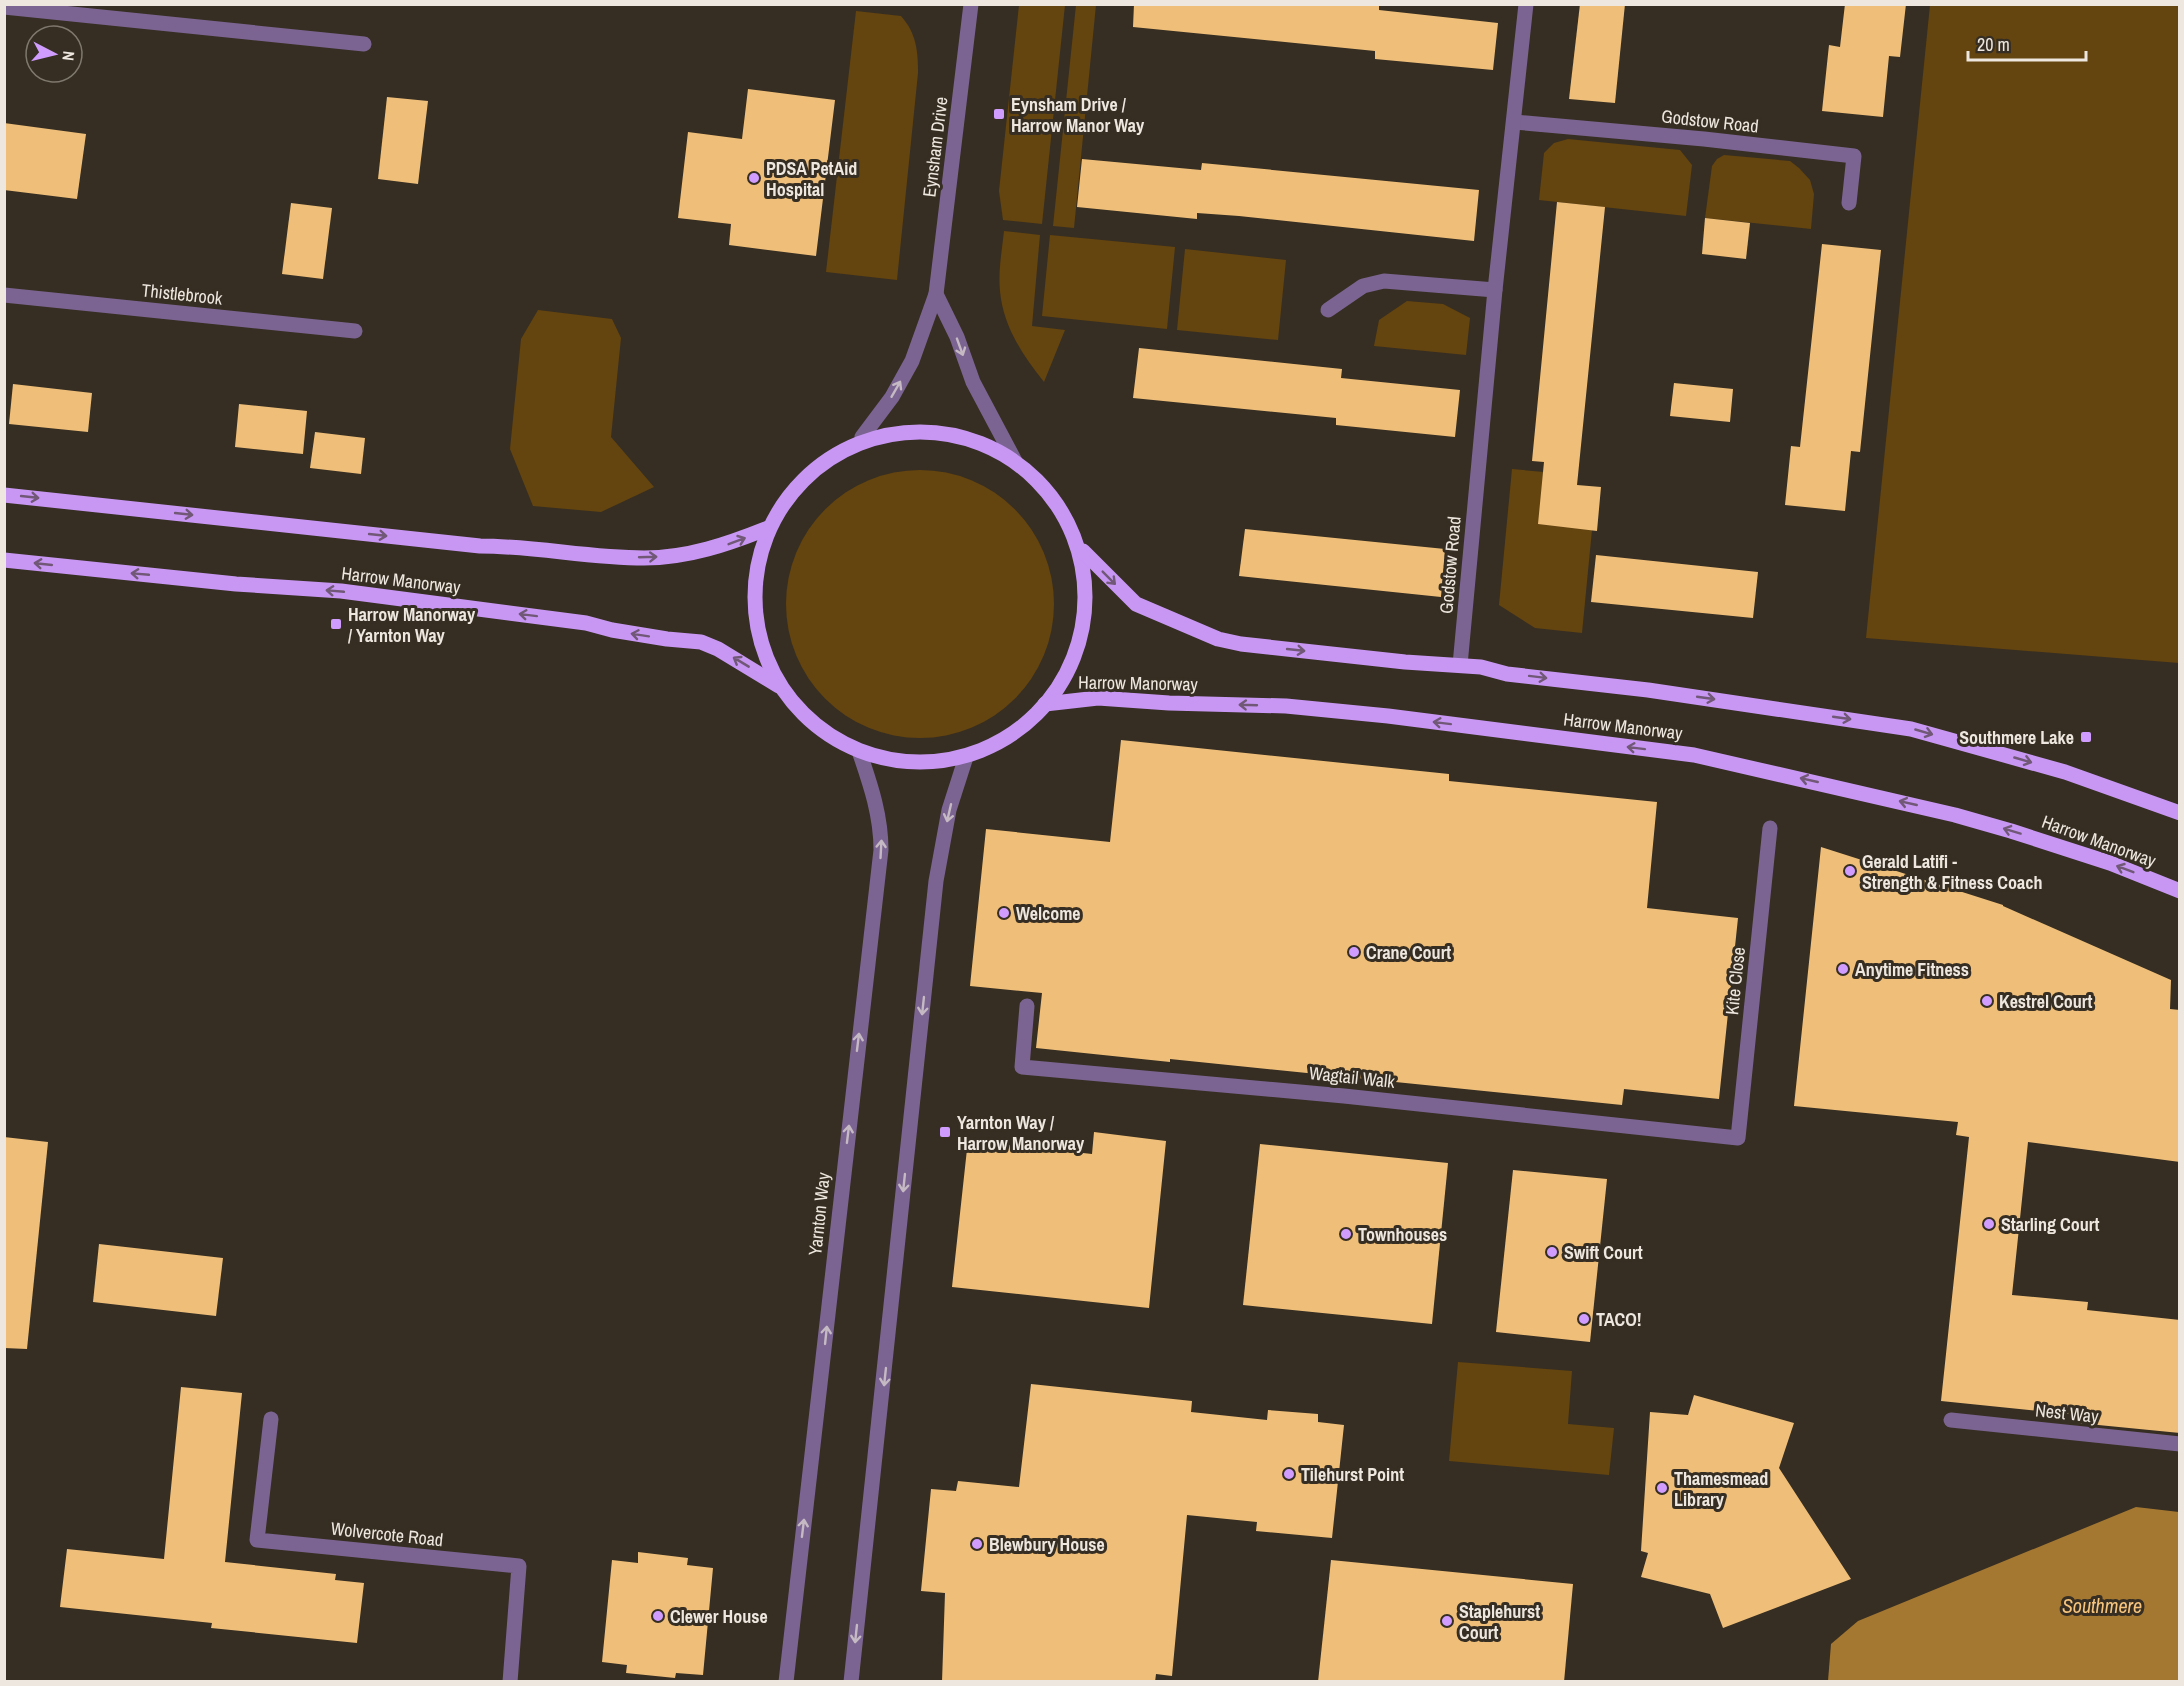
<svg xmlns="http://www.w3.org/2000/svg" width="2184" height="1686" viewBox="0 0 2184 1686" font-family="'Archivo Narrow',sans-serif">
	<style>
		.green { fill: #64440f }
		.water { fill: #a57832 }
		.building { fill: #efbf7a }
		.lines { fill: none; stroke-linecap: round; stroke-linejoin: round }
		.minor { stroke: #7b6491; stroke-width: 15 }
		.major { stroke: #c897f4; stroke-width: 15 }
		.oneway { stroke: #c5b9c4 }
		.oneway2 { stroke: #705876 }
		.poi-dot { fill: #d09dff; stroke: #362e22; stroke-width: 2 }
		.labels { text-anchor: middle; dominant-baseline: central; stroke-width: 6; stroke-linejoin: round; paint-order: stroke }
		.poi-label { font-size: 18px; font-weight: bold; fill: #ede7df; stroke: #362e22; text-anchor: start }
		.street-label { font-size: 18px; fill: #ede7df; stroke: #362e22 }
		.water-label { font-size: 20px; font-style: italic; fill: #f7c57d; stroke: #362e22 }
	</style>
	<rect width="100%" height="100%" fill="#362e22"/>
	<g class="green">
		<path d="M 1019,5 L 1065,5 L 1042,224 L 1003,220 L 999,191 Z"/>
		<path d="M 1076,5 L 1096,5 L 1074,228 L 1053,226 Z"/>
		<path d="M 1930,5 L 2179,5 L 2179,663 L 1866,638 Z"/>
		<path d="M 856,11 L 901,16 C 916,33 918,50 918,73 L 897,280 L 826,272 Z"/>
		<path d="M 1568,139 L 1680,150 L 1692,165 L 1686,216 L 1539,200 L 1544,153 L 1554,143 Z"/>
		<path d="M 1724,155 L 1790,161 L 1799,168 L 1810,180 L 1814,194 L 1811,229 L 1705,218 L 1712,166 L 1717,159 Z"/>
		<path d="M 1004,231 L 1040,235 L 1032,326 L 1065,330 L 1044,382 C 1023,356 1003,326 1000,291 C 998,271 1002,250 1004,231 Z"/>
		<path d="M 1050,235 L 1175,247 L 1167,329 L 1042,316 Z"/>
		<path d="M 1185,249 L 1286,260 L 1278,340 L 1177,330 Z"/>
		<path d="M 1407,301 L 1443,304 L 1470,318 L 1466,355 L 1374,346 L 1379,320 Z"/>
		<path d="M 538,310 L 612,319 L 621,338 L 611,437 L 654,487 L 601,512 L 533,506 L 510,449 L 521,339 Z"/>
		<path d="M 1512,469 L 1544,472 L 1592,530 L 1582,633 L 1535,628 L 1499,605 Z"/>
		<circle cx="920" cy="604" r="134"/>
		<path d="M 1458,1362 L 1572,1371 L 1568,1424 L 1614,1428 L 1609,1475 L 1449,1461 Z"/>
	</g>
	<path class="water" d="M 2136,1507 L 2179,1512 L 2179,1681 L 1828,1681 L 1831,1644 L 1858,1621 Z"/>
	<g class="building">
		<path d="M 1134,4 L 1379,4 L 1379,10 L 1498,23 L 1493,70 L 1375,59 L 1375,51 L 1133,27 Z"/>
		<path d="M 1580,4 L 1625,4 L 1615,103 L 1569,99 Z"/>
		<path d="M 1845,4 L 1906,4 L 1900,57 L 1889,56 L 1883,117 L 1822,111 L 1829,45 L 1840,47 Z"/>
		<path d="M 748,89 L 835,100 L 816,256 L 729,245 L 731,224 L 678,218 L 688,132 L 742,139 Z"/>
		<path d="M 387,97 L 428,101 L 418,184 L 378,179 Z"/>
		<path d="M 4,123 L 86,134 L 77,199 L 4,190 Z"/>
		<path d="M 1082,159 L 1201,170 L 1202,163 L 1479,190 L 1474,241 L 1239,216 L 1197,213 L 1197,219 L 1077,207 Z"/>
		<path d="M 1557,202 L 1605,207 L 1577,485 L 1601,487 L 1597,531 L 1538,524 L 1544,462 L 1532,461 Z"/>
		<path d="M 291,203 L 332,208 L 323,279 L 282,274 Z"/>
		<path d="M 1705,218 L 1750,223 L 1746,259 L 1702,254 Z"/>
		<path d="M 1822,244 L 1881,250 L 1860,452 L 1851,451 L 1845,511 L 1785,505 L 1791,446 L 1800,447 Z"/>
		<path d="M 1139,348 L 1342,369 L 1341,378 L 1460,390 L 1455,437 L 1336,425 L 1336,418 L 1133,398 Z"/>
		<path d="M 1674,383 L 1733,389 L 1730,422 L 1670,416 Z"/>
		<path d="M 13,384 L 92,393 L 88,432 L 9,424 Z"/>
		<path d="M 239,404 L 307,411 L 303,454 L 235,447 Z"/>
		<path d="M 315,432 L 365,438 L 361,474 L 310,468 Z"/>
		<path d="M 1245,529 L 1445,549 L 1441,597 L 1239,576 Z"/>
		<path d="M 1596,555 L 1758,572 L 1753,618 L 1591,602 Z"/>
		<path d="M 1121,740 L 1449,774 L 1449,781 L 1657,802 L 1647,908 L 1738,918 L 1719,1099 L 1624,1089 L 1622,1105 L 1170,1059 L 1170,1062 L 1036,1048 L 1042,993 L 970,986 L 986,829 L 1110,842 Z"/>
		<path d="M 1821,847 L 2003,905 L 2003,906 L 2171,980 L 2170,1009 L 2180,1010 L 2180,1162 L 2028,1142 L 2012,1295 L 2088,1302 L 2087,1310 L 2180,1320 L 2180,1433 L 2078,1423 L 2078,1415 L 1941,1401 L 1969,1137 L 1956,1135 L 1958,1122 L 1794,1106 Z"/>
		<path d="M 1094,1132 L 1166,1141 L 1149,1308 L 952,1287 L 968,1140 L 1092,1154 Z"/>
		<path d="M 4,1137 L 48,1142 L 27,1349 L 4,1348 Z"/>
		<path d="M 1260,1144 L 1448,1163 L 1432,1324 L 1243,1305 Z"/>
		<path d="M 1513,1170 L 1607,1179 L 1590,1342 L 1496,1332 Z"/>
		<path d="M 99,1244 L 223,1258 L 216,1316 L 93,1302 Z"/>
		<path d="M 1031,1384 L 1192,1401 L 1191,1412 L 1267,1420 L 1268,1410 L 1318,1414 L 1318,1422 L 1344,1425 L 1332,1538 L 1256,1531 L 1257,1522 L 1187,1515 L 1172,1676 L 1156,1674 L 1155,1682 L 942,1682 L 945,1593 L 921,1591 L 931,1489 L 956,1491 L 958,1481 L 1019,1487 Z"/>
		<path d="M 181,1387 L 242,1393 L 225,1562 L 336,1574 L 335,1580 L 364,1583 L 357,1643 L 211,1628 L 212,1623 L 60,1607 L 67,1549 L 164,1559 Z"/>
		<path d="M 1694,1395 L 1794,1423 L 1779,1468 L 1851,1579 L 1723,1628 L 1710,1594 L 1641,1577 L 1648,1553 L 1641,1551 L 1650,1412 L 1688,1415 Z"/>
		<path d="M 638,1552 L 688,1558 L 687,1565 L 713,1568 L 703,1675 L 676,1673 L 675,1678 L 626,1673 L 627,1665 L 602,1662 L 612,1560 L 638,1563 Z"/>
		<path d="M 1331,1560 L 1573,1584 L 1564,1682 L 1318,1682 Z"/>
	</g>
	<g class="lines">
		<g class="minor">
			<path d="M 4,7 L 364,44"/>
			<path d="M 1514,122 L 1704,139 L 1854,156 L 1849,203"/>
			<path d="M 936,294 L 957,337 L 973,382 L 1015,461"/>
			<path d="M 4,295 L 355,331"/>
			<path d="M 1328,310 L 1363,286 L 1384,281 L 1495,290"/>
			<path d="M 862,437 L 892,397 L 912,361 L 936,294 L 971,4"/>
			<path d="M 1460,665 L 1495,290 L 1526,4"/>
			<path d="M 1027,1006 L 1022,1067 L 1344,1096 L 1738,1138 L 1770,828"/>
			<path d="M 271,1419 L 257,1540 L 519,1566 L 510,1682"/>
			<path d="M 1951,1420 L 2180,1444"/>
			<path d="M 786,1682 L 881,850 C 881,816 871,786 860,754"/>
			<path d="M 851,1682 L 936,881 L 949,810 L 966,757"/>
		</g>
		<g class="major">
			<circle cx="920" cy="597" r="165"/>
			<path d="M 4,495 L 480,546 C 535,546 589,558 644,558 C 688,558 728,544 768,528"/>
			<path d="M 1083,551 L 1136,604 L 1218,639 L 1241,644 L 1405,662 L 1481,667 L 1507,674 L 1648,690 L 1911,729 L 2065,772 L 2180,813"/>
			<path d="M 4,560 L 236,584 L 341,591 L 586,623 L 612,630 L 667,639 L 701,642 L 718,649 L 779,686"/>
			<path d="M 1045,704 L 1098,698 L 1169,703 L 1286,706 L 1388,716 L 1694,755 L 1955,815 L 2011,831 L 2110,863 L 2180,891"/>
		</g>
	</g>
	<defs><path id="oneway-shaft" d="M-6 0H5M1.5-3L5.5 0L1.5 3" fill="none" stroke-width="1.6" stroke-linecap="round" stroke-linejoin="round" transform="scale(1.5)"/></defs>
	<g class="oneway">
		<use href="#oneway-shaft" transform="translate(960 347) rotate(70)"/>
		<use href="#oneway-shaft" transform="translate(896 389) rotate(-60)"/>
		<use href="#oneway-shaft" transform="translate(949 813) rotate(103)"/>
		<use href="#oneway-shaft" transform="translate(881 849) rotate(-87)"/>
		<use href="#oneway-shaft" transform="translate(923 1006) rotate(96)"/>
		<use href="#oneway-shaft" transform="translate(858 1042) rotate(-83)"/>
		<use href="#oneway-shaft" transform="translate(848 1134) rotate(-83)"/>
		<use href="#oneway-shaft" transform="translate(904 1183) rotate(96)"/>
		<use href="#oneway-shaft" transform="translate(826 1335) rotate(-84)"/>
		<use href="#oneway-shaft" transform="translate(885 1377) rotate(96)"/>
		<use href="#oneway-shaft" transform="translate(803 1528) rotate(-83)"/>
		<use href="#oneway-shaft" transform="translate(856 1634) rotate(96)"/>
	</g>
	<g class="oneway2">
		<use href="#oneway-shaft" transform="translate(30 497) rotate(6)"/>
		<use href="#oneway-shaft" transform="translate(184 514) rotate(6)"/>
		<use href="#oneway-shaft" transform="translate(378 535) rotate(6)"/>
		<use href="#oneway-shaft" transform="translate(737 541) rotate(-21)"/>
		<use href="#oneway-shaft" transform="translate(648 557) rotate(-2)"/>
		<use href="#oneway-shaft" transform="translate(43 564) rotate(-174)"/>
		<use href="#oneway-shaft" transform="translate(140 574) rotate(-175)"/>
		<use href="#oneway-shaft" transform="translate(1109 578) rotate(45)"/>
		<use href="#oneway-shaft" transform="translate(335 591) rotate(-175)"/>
		<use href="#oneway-shaft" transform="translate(528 615) rotate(-173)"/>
		<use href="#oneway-shaft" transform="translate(640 635) rotate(-171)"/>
		<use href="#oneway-shaft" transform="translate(1296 650) rotate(6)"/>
		<use href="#oneway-shaft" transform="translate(741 662) rotate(-149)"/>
		<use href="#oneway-shaft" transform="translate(1538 677) rotate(7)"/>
		<use href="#oneway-shaft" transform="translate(1706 698) rotate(8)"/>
		<use href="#oneway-shaft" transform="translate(1248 705) rotate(-178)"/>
		<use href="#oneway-shaft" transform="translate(1842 718) rotate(8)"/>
		<use href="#oneway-shaft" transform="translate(1442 723) rotate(-173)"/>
		<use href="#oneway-shaft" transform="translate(1924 732) rotate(16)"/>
		<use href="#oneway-shaft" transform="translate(1636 748) rotate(-173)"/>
		<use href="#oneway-shaft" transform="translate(2023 760) rotate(16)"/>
		<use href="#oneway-shaft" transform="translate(1809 780) rotate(-167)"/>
		<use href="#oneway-shaft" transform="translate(1908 803) rotate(-167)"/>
		<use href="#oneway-shaft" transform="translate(2012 831) rotate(-163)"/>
		<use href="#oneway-shaft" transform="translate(2125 869) rotate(-159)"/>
	</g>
	<g class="poi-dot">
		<rect x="993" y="108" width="12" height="12" rx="3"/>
		<circle cx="754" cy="178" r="6"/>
		<rect x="330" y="618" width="12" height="12" rx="3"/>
		<rect x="2080" y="731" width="12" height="12" rx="3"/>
		<circle cx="1850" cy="871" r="6"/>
		<circle cx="1004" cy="913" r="6"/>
		<circle cx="1354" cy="952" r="6"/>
		<circle cx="1843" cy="969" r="6"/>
		<circle cx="1987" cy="1001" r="6"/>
		<rect x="939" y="1126" width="12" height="12" rx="3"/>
		<circle cx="1989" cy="1224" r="6"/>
		<circle cx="1346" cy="1234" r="6"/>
		<circle cx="1552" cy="1252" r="6"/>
		<circle cx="1584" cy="1319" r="6"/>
		<circle cx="1289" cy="1474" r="6"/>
		<circle cx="1662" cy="1488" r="6"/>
		<circle cx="977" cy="1544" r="6"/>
		<circle cx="658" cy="1616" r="6"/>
		<circle cx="1447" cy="1621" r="6"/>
	</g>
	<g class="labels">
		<g class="poi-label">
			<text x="1011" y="104">Eynsham Drive /<tspan x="1011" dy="21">Harrow Manor Way</tspan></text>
			<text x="766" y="168">PDSA PetAid<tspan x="766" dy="21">Hospital</tspan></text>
			<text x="348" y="614">Harrow Manorway<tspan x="348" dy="21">/ Yarnton Way</tspan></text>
			<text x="2074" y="737" text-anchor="end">Southmere Lake</text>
			<text x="1862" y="861">Gerald Latifi -<tspan x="1862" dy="21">Strength &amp; Fitness Coach</tspan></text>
			<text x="1016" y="913">Welcome</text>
			<text x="1366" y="952">Crane Court</text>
			<text x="1855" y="969">Anytime Fitness</text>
			<text x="1999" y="1001">Kestrel Court</text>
			<text x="957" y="1122">Yarnton Way /<tspan x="957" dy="21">Harrow Manorway</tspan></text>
			<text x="2001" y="1224">Starling Court</text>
			<text x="1358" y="1234">Townhouses</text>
			<text x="1564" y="1252">Swift Court</text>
			<text x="1596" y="1319">TACO!</text>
			<text x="1301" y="1474">Tilehurst Point</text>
			<text x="1674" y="1478">Thamesmead<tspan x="1674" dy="21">Library</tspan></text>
			<text x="989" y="1544">Blewbury House</text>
			<text x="1459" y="1611">Staplehurst<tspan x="1459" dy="21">Court</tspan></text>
			<text x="670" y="1616">Clewer House</text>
		</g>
		<g class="street-label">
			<text transform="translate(1710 121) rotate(6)">Godstow Road</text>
			<text transform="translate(935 147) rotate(-83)">Eynsham Drive</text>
			<text transform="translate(182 294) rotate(6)">Thistlebrook</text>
			<text transform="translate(1450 565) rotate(-85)">Godstow Road</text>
			<text transform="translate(401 580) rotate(7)">Harrow Manorway</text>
			<text transform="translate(1138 683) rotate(1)">Harrow Manorway</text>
			<text transform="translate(1623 726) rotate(7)">Harrow Manorway</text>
			<text transform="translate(2099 841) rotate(20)">Harrow Manorway</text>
			<text transform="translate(1735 981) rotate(-84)">Kite Close</text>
			<text transform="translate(1352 1077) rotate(6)">Wagtail Walk</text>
			<text transform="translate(819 1214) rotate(-84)">Yarnton Way</text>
			<text transform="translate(2067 1413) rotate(6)">Nest Way</text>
			<text transform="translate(387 1534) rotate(6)">Wolvercote Road</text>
		</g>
		<g class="water-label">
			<text x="2102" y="1605">Southmere</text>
		</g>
	</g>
	<rect width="2184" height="1686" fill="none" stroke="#ede7df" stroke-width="12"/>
	<g transform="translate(54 54) rotate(97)"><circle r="28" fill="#362e22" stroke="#7f786e" stroke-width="1.5"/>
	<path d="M0-4.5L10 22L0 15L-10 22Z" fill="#d09dff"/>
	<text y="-9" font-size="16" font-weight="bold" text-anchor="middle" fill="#ede7df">N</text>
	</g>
	<path d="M1968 51v9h118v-9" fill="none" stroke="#ede7df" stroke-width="3"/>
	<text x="1977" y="51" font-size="18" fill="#ede7df" stroke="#362e22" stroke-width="4.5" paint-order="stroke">20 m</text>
</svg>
